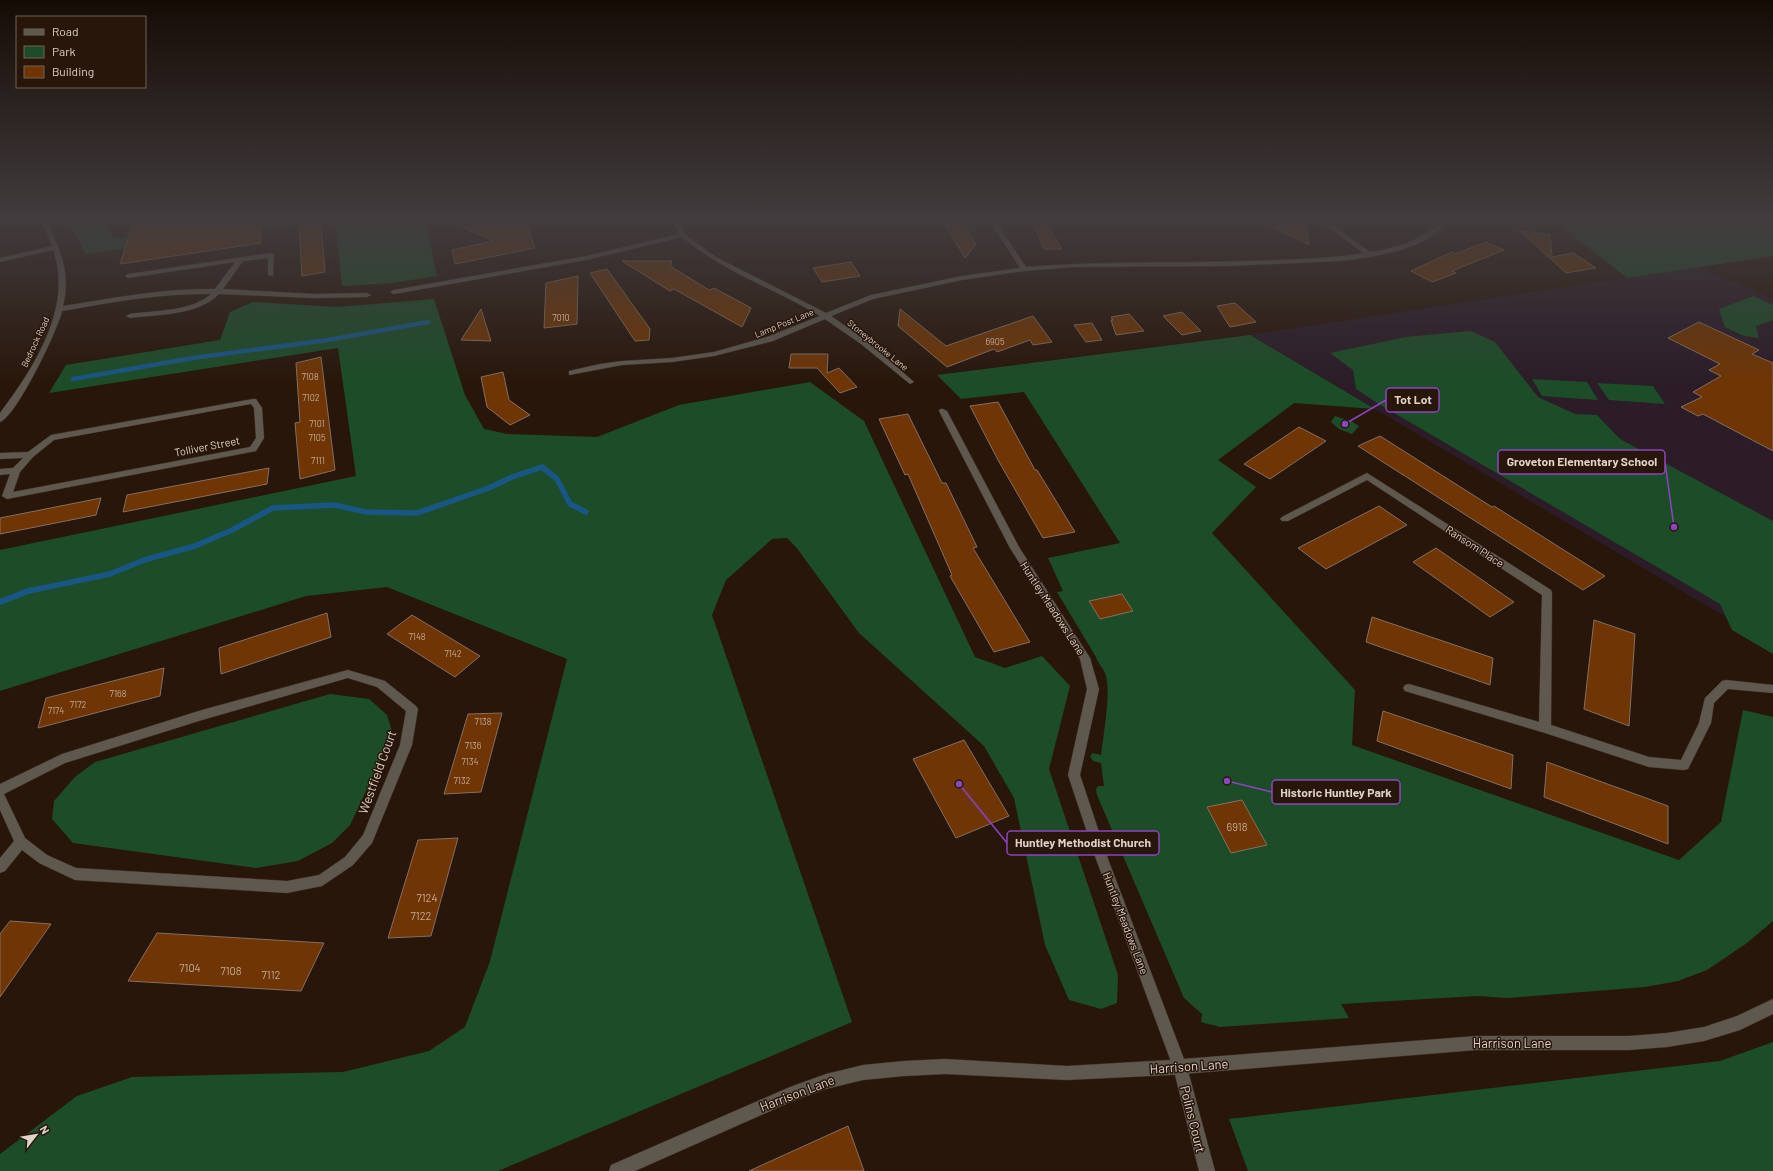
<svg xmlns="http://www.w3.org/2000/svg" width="1773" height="1171" viewBox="0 0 1773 1171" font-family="Barlow,sans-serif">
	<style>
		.education { fill: #2b1c27 }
		.green { fill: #1c4d28 }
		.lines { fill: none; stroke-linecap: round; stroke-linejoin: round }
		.stream-far2 { stroke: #1a5685; stroke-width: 4.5 }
		.stream-far1 { stroke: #1a5685; stroke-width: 5.5 }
		.stream { stroke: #1a5685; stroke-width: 6 }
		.building { fill: #6f3504; stroke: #866f61 }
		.minor-casing { stroke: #413025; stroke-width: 1 }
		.tertiary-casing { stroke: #413025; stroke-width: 1 }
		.minor { fill: #5e584f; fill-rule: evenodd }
		.tertiary { fill: #5e584f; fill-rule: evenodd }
		.labels { text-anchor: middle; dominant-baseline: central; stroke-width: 3; stroke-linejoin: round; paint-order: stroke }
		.number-label { font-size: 9px; fill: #c2ab98 }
		.far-street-label { font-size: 9px; fill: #ded2ca; stroke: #28160a }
		.street-label { font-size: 11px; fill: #ded2ca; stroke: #28160a }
		.near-number-label { font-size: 11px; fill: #c2ab98 }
		.near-street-label { font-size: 13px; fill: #ded2ca; stroke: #28160a }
		.leader { fill: none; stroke: #8a45c1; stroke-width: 1.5 }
		.callout-dot { fill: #8a45c1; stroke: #28160a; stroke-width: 1.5 }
		.callout { fill: #28160a; stroke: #8a45c1; stroke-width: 1.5 }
		.callout-label { font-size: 12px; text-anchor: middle; font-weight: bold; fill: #ded2ca }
	</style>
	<rect width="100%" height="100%" fill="#28160a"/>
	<path class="education" d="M 1698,267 L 1773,299 L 1773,645 L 1250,335 Z"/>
	<g class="green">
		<path d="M 68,220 L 104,220 L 114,239 L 247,220 L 317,220 L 86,254 Z"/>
		<path d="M 335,220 L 425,220 L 437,276 L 392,283 L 342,286 Z"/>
		<path d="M 1554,220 L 1773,220 L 1773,256 L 1627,278 Z"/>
		<path d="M 1753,296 L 1773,305 L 1773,320 L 1756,326 L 1759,338 L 1744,336 L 1725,327 L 1719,309 Z"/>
		<path d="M 434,299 L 465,395 L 484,429 L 507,434 L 597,437 L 679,405 L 810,382 L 864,421 L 975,657 L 1005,668 L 1042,656 L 1070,686 L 1049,769 L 1118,975 L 1117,1003 L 1101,1009 L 1069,1000 L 1045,945 L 1014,798 L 984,746 L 859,633 L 796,547 L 787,538 L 772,539 L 726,580 L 712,615 L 852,1022 L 498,1171 L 0,1171 L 0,1154 L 77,1096 L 132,1077 L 343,1072 L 429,1051 L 465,1027 L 490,961 L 567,659 L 387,587 L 306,596 L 0,691 L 0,550 L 356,476 L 338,348 L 49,393 L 66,365 L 220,340 L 230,312 L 253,302 L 337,307 Z"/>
		<path d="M 1471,331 L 1495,342 L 1538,397 L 1575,414 L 1597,415 L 1620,439 L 1773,521 L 1773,654 L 1732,630 L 1720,604 L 1377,403 L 1356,389 L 1353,370 L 1330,353 L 1406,337 Z"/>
		<path d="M 1250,335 L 1375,409 L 1294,403 L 1218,460 L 1256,487 L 1212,533 L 1355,690 L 1352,745 L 1679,860 L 1721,822 L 1743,710 L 1773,717 L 1773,921 L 1747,943 L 1707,970 L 1678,981 L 1645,987 L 1507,998 L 1477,996 L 1341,1004 L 1349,1018 L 1220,1027 L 1201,1022 L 1202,1014 L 1184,998 L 1097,795 L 1096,789 L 1098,786 L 1104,786 L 1101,763 L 1093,761 L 1090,756 L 1093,753 L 1101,755 C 1103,737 1112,689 1105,673 C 1103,667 1098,664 1096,657 L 1057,592 L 1063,591 L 1048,558 L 1120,543 L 1024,392 L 961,399 L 937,375 Z"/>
		<path d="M 1532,379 L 1587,382 L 1598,400 L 1542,396 Z"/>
		<path d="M 1597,383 L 1653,386 L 1665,404 L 1609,400 Z"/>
		<path d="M 1335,416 L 1351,421 L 1359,426 L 1352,434 L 1339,429 L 1331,422 Z"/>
		<path d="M 330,694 L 369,699 L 387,715 L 393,734 L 350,825 L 332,843 L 298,861 L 256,868 L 73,843 L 52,819 L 54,801 L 75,777 L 95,762 Z"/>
		<path d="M 1773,1042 L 1773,1171 L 1248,1171 L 1229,1119 L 1720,1061 Z"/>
	</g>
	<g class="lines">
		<path class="stream-far2" d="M 73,379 L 193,358 L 328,340 L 428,322"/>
		<path class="stream-far1" d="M 29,591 L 110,574 L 144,560 L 195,546 L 232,530 L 273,508 L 334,505 L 366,512 L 417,513 L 489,488 L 512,477 L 542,467 L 557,479 L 570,504 L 586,512"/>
		<path class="stream" d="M 0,602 L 31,590"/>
	</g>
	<g class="building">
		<path d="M 134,220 L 260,220 L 261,243 L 120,264 Z"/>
		<path d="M 499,220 L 525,220 L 535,248 L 455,264 L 452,250 L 493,241 L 462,227 Z"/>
		<path d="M 1032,220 L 1043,220 L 1062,249 L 1044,249 Z"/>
		<path d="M 1260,220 L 1305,220 L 1309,245 Z"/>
		<path d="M 321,223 L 325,272 L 302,276 L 299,226 Z"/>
		<path d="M 963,223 L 976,244 L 965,258 L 945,225 Z"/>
		<path d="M 1519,230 L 1550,235 L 1552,257 L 1573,253 L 1596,268 L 1566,273 Z"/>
		<path d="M 1486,242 L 1504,250 L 1452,271 L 1456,273 L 1432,282 L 1411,271 L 1452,252 L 1455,254 Z"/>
		<path d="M 622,261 L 672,261 L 670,266 L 709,290 L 714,288 L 751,308 L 742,327 L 674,289 L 670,291 Z"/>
		<path d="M 851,262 L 860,276 L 822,282 L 813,268 Z"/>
		<path d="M 607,269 L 650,329 L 649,340 L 635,341 L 590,273 Z"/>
		<path d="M 578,276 L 577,324 L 544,328 L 546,283 Z"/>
		<path d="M 1235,303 L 1256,322 L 1230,327 L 1217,306 Z"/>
		<path d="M 481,309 L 491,341 L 461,340 Z"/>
		<path d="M 900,309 L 946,346 L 1033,316 L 1052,342 L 1033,345 L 1030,340 L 997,352 L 994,349 L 947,367 L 898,326 Z"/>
		<path d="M 1182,312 L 1201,331 L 1182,335 L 1163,316 Z"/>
		<path d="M 1129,314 L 1144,331 L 1116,335 L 1111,320 L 1113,320 L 1111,317 Z"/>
		<path d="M 1699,322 L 1759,350 L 1752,354 L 1773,363 L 1773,451 L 1703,414 L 1698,416 L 1681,407 L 1702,397 L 1693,392 L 1721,376 L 1709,370 L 1720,364 L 1668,338 Z"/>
		<path d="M 1092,323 L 1102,340 L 1086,342 L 1074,325 Z"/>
		<path d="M 791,354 L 828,354 L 827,373 L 839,368 L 857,387 L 840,393 L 817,368 L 789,368 Z"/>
		<path d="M 321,357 L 335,470 L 300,479 L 295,423 L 300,422 L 296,363 Z"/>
		<path d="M 503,372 L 509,400 L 530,415 L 510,425 L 487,407 L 481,377 Z"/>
		<path d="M 998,402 L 1035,470 L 1037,470 L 1075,532 L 1043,538 L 998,460 L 970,406 Z"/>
		<path d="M 908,414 L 942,483 L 946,483 L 977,547 L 973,548 L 1030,642 L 994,652 L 950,576 L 952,575 L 908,474 L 905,475 L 879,419 Z"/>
		<path d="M 1299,427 L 1326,441 L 1270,479 L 1244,464 Z"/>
		<path d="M 1380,436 L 1492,507 L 1494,506 L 1605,576 L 1583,590 L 1358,446 Z"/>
		<path d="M 269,468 L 267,484 L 123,512 L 127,495 Z"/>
		<path d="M 101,498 L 96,515 L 0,534 L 0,518 Z"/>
		<path d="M 1379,506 L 1407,525 L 1326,569 L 1298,548 Z"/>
		<path d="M 1436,548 L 1514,602 L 1490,617 L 1413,562 Z"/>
		<path d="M 1122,594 L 1133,611 L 1100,619 L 1089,601 Z"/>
		<path d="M 327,613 L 331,637 L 221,674 L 219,648 Z"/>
		<path d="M 412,615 L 480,656 L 455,677 L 387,634 Z"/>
		<path d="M 1372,617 L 1493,658 L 1490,685 L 1366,642 Z"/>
		<path d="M 1594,620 L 1635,634 L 1629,726 L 1584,709 Z"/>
		<path d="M 164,668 L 160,696 L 38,728 L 46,698 Z"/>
		<path d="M 1383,711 L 1513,755 L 1511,789 L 1377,741 Z"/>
		<path d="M 502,713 L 481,792 L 444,794 L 468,714 Z"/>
		<path d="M 964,740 L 1009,816 L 956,838 L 913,759 Z"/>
		<path d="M 1547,762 L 1668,806 L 1668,844 L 1544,797 Z"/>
		<path d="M 1242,800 L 1267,845 L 1231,853 L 1207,807 Z"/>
		<path d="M 458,838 L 431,936 L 388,938 L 418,840 Z"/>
		<path d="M 10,921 L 51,924 L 0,997 L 0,934 Z"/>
		<path d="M 157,933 L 324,943 L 301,991 L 128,981 Z"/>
		<path d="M 848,1126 L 864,1171 L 749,1171 Z"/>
	</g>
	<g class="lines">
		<g class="minor-casing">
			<g id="minor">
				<path d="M 41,220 L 47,220 C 60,251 71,271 63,306 C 114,298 164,288 215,289 L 235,262 L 128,278 L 125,276 L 128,274 L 271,253 L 274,255 L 273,276 L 268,275 L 268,258 L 243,261 L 223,289 L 315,294 L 367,293 L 371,295 L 367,297 L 315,298 L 219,294 C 197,316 159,314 130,318 L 126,316 L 130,314 C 156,310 191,312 211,294 C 161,293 112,302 62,311 C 58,330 16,417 0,422 L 0,413 C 33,369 74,307 53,250 L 0,262 L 0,258 L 52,246 Z"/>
				<path d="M 672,220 L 678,220 L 686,235 L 716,257 L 826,313 L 871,295 L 962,276 L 1020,268 L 989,220 L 995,220 L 1026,267 C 1109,260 1192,264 1275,260 C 1305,259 1334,258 1363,253 L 1319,220 L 1326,220 L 1370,252 C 1401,247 1419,240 1444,221 L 1449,222 L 1432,236 L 1415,245 L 1398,251 L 1370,257 L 1341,261 L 1230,266 L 1073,267 L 1024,271 L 962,280 L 873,299 L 831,316 L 867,341 L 914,382 L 910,384 L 861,344 L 825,319 L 773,341 L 714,356 L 672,362 L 622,365 L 569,375 L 569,371 L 600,364 L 622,361 L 672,358 L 714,352 L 767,337 L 820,316 C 774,288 723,272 682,237 L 586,260 L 394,294 L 390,292 L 394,290 L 586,256 L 679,234 Z"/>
				<path d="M 253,399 L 256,399 L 262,408 L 264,438 L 256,451 L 7,499 L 2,496 L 10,474 L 0,475 L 0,469 L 13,468 L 23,458 L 0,459 L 0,453 L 28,452 L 51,435 ZM 251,404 L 254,408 L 256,438 L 250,447 L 13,492 L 20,472 L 33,457 L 54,440 Z"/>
				<path d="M 940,409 L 943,409 L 947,411 L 1019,547 L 1090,658 L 1099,689 L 1080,775 L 1108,859 L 1187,1067 L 1215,1171 L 1199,1171 L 1173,1067 L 1096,859 L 1068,775 L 1087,689 L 1080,659 L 1010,548 L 939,411 Z"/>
				<path d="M 1367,473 L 1551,590 L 1552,593 L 1551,725 L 1649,757 L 1681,760 L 1699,723 L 1705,698 L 1722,681 L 1726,680 L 1773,685 L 1773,693 L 1728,689 L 1714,703 L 1711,723 L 1688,769 L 1684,770 L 1649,767 L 1545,733 L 1405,691 L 1403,688 L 1405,685 L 1409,684 L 1539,722 L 1542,595 L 1367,480 L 1288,521 L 1282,521 L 1280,519 L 1282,517 Z"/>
				<path d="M 348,670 L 385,681 L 416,706 L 418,709 L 412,745 L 372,843 L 353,865 L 322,886 L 287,893 L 75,880 L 39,863 L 22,850 L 5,871 L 0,873 L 0,858 L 14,841 L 0,810 L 0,784 L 62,754 L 202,710 ZM 348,678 L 377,687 L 406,711 L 400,745 L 363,835 L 345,857 L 319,875 L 287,881 L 76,868 L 47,855 L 25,838 L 4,794 L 65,763 L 202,720 Z"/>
			</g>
		</g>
		<g class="tertiary-casing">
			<path id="tertiary" d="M 1773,999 L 1773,1014 L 1740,1030 L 1704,1041 L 1667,1047 L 1629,1050 L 1476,1050 L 1170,1075 L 1067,1080 L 945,1074 L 904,1076 L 863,1080 L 826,1089 L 793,1101 L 635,1171 L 609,1171 L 611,1165 L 790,1087 L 826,1074 L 863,1065 L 904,1061 L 945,1059 L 1067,1066 L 1170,1060 L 1476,1036 L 1629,1036 L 1667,1033 L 1704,1027 L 1737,1016 Z"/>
		</g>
		<use href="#minor" class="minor"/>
		<use href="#tertiary" class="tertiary"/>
	</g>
	<linearGradient id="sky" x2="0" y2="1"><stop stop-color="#160c06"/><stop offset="0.57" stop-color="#423c3e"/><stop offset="1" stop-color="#423c3e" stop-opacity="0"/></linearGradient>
	<rect width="1773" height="384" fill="url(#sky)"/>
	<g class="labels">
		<g class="number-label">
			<text x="561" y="317">7010</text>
			<text x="995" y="341">6905</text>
			<text x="310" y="376">7108</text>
			<text x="311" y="397">7102</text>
			<text x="317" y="423">7101</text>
			<text x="317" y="437">7105</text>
			<text x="318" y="460">7111</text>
			<text x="417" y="636">7148</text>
			<text x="453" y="653">7142</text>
			<text x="118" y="693">7168</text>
			<text x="78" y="704">7172</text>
			<text x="56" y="710">7174</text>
			<text x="483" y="721">7138</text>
			<text x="473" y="745">7136</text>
			<text x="470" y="761">7134</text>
			<text x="462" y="780">7132</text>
		</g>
		<g class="far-street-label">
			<text transform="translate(784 323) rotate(-22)">Lamp Post Lane</text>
			<text transform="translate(35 342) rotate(-65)">Bedrock Road</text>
			<text transform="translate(878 345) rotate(39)">Stoneybrooke Lane</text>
		</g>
		<g class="street-label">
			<text transform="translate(207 446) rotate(-11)">Tolliver Street</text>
			<text transform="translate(1475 546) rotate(33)">Ransom Place</text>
			<text transform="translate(1053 608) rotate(57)">Huntley Meadows Lane</text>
			<text transform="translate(1126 923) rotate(69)">Huntley Meadows Lane</text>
		</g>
		<g class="near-number-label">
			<text x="1237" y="826">6918</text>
			<text x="427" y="897">7124</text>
			<text x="421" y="915">7122</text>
			<text x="190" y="967">7104</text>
			<text x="231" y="970">7108</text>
			<text x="271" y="974">7112</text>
		</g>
		<g class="near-street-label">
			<text transform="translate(377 772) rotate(-70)">Westfield Court</text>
			<text x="1512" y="1043">Harrison Lane</text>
			<text transform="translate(1189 1066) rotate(-4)">Harrison Lane</text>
			<text transform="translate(797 1093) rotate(-21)">Harrison Lane</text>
			<text transform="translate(1193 1119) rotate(76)">Polins Court</text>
		</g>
	</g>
	<path class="leader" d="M1345 424L1386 400M1674 527L1665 462M1227 781L1272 792M959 784L1007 843"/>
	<g class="callout-dot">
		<circle cx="1345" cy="424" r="4"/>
		<circle cx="1674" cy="527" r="4"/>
		<circle cx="1227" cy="781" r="4"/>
		<circle cx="959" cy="784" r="4"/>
	</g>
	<g class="callout">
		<rect x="1386" y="388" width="53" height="24" rx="4"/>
		<rect x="1498" y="450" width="167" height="24" rx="4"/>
		<rect x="1272" y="780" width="128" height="24" rx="4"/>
		<rect x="1007" y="831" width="152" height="24" rx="4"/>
	</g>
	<g class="callout-label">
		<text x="1413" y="404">Tot Lot</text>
		<text x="1582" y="466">Groveton Elementary School</text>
		<text x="1336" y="797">Historic Huntley Park</text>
		<text x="1083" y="847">Huntley Methodist Church</text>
	</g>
	<rect x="16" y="16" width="130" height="72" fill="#28160a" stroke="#716157"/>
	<rect x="24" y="29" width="20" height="6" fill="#5e584f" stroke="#716157"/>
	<text x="52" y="36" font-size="12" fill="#ded2ca">Road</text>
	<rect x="24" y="46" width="20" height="12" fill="#1c4d28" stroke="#716157"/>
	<text x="52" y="56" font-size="12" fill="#ded2ca">Park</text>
	<rect x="24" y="66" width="20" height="12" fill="#6f3504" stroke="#716157"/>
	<text x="52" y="76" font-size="12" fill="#ded2ca">Building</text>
	<g transform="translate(36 1135) rotate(59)" stroke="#28160a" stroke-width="3" paint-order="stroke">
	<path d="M0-3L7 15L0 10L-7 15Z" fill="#ded2ca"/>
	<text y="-6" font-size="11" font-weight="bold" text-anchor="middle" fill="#ded2ca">N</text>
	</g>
</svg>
